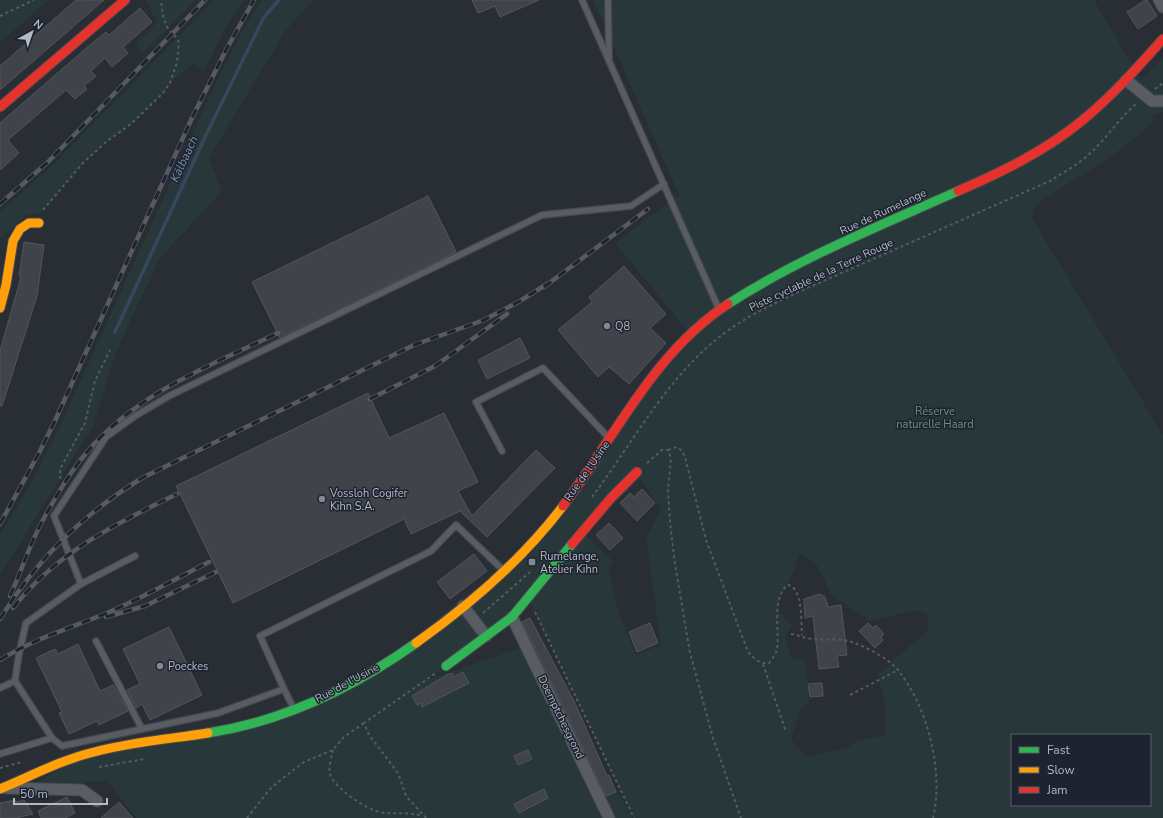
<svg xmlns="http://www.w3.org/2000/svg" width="1163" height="818" viewBox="0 0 1163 818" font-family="'Nunito Sans',sans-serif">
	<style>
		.green { fill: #27373a; fill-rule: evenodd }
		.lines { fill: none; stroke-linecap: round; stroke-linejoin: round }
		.stream { stroke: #38465d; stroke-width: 3.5 }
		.building { fill: #404349; stroke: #51555c }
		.lane-casing { stroke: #45484d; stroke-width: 8 }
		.street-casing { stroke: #45484d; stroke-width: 13 }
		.fast-casing { stroke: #45484d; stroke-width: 11 }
		.slow-casing { stroke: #45484d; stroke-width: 11 }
		.jam-casing { stroke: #45484d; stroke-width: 11 }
		.path { stroke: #565b60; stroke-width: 2; stroke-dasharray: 3 3; stroke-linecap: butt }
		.lane { stroke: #595c63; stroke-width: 5.5 }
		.street { stroke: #595c63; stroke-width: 11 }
		.fast { stroke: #30b455; stroke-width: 9 }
		.slow { stroke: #ff9f0a; stroke-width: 9 }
		.jam { stroke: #e5322d; stroke-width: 9 }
		.rail-casing { stroke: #575b61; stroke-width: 4.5 }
		.rail { stroke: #1d232f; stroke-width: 3; stroke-dasharray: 9; stroke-linecap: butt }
		.poi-dot { fill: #838893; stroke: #1d232f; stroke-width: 1.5 }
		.labels { text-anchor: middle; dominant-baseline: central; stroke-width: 3; stroke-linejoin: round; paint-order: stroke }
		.street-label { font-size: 11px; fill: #b3b9c6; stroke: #1d232f }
		.poi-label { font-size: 11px; fill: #b3b9c6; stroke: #1d232f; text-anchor: start }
		.park-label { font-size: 11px; fill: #6c9577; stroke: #1d232f }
		.water-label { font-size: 12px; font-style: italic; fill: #7c8fab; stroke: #1d232f }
	</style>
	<rect width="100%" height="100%" fill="#292d34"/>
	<g class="green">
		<path d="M 0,0 L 48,0 L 0,43 Z"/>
		<path d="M 146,0 L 196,0 L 143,54 L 135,45 L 157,22 Z"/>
		<path d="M 214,0 L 244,0 L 231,18 L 203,72 L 193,63 L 170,83 L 163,93 L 131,124 L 106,142 L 83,163 L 40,213 L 27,215 L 0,239 L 0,211 L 53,165 Z"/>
		<path d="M 261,0 L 314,0 L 286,30 L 209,158 L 222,191 L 160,258 L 127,328 L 113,362 L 93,426 L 0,575 L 0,535 L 30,485 L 60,426 L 217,80 L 245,26 Z"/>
		<path d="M 593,0 L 1094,0 L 1141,80 L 1163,58 L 1163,112 L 1153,115 L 1152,124 L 1113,155 L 1035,205 L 1032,218 L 1163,435 L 1163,818 L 634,818 L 528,597 L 446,666 L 424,681 L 531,644 L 633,818 L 136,818 L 107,781 L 28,786 L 93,752 L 216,731 L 363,677 L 525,550 L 690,334 L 615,243 L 679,195 ZM 640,479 L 661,509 L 646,538 L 661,645 L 636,655 L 619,613 L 608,569 L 613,561 L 582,532 ZM 800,553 L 817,565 L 833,597 L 871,621 L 916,610 L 928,615 L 928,631 L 891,662 L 878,675 L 886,709 L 885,735 L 856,741 L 847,748 L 806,757 L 791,739 L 801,708 L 809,703 L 806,661 L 792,658 L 785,637 L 792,625 L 778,612 L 780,598 L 794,572 ZM 1012,735 L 1150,735 L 1150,805 L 1012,805 Z"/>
	</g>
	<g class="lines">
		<path class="stream" d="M 115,332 L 207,133 L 264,17 L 279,0"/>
	</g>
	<g class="building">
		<path d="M 76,0 L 104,0 L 0,90 L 0,66 Z"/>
		<path d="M 472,0 L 539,0 L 500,17 L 495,6 L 478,13 Z"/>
		<path d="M 1145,0 L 1147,0 L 1157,16 L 1138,29 L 1127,12 Z"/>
		<path d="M 140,8 L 152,22 L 123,47 L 128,53 L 112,67 L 105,58 L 91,71 L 96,76 L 84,86 L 87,89 L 75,99 L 66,90 L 8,140 L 19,153 L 0,170 L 0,123 L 91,44 L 106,32 L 109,35 Z"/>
		<path d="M 428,196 L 456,252 L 280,338 L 252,282 Z"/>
		<path d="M 24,242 L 44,245 L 37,296 L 2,406 L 0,406 L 0,351 L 21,277 L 19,276 Z"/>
		<path d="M 624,266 L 666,314 L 650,328 L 666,343 L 629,384 L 609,367 L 598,377 L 558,330 L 592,302 L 589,297 Z"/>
		<path d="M 520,338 L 530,358 L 487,379 L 478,360 Z"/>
		<path d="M 368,393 L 389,438 L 444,413 L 478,482 L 458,491 L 472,516 L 536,450 L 555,468 L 487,537 L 460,511 L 411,534 L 404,519 L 233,603 L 176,486 Z"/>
		<path d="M 642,489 L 655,503 L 637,521 L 620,503 L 630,493 L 634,497 Z"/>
		<path d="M 609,523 L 623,538 L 610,550 L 596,535 Z"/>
		<path d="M 474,554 L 487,571 L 450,599 L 437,582 Z"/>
		<path d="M 820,594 L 825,597 L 828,607 L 841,605 L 847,655 L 837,656 L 839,667 L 819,669 L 813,616 L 805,618 L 804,599 Z"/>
		<path d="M 530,618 L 575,703 L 607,776 L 609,775 L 616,792 L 606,796 L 522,622 Z"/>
		<path d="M 650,623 L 658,643 L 637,652 L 629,632 Z"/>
		<path d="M 868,623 L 873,628 L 876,625 L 884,634 L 881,637 L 883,640 L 875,648 L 859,631 Z"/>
		<path d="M 169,627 L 202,695 L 150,720 L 142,704 L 136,708 L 127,690 L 140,684 L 123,649 Z"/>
		<path d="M 78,644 L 100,691 L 113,685 L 128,711 L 99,725 L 97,721 L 69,734 L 59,713 L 62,712 L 36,658 L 55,649 L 58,654 Z"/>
		<path d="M 463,672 L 469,683 L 422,707 L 421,703 L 417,705 L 412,696 L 447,675 L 452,673 L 454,677 Z"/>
		<path d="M 822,683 L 823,696 L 810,697 L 808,684 Z"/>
		<path d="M 528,750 L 532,759 L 518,765 L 514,756 Z"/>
		<path d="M 544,789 L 548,798 L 519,813 L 514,804 Z"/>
		<path d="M 67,797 L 75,813 L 65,818 L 41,818 L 38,811 Z"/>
		<path d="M 15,800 L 16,802 L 24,800 L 33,814 L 16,818 L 0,818 L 0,803 Z"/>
		<path d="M 119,802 L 133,818 L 101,818 Z"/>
	</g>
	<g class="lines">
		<g class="lane-casing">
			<g id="lane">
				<path d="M 582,0 L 718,307"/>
				<path d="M 608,0 L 609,58"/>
				<path d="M 502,451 L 476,402 L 543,368 L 608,437"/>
				<path d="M 81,584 L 135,556"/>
				<path d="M 96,641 L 142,729"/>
				<path d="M 0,688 L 15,681"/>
				<path d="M 284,689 L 260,636 L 431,551 L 456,525 L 503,570"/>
				<path d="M 52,738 L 62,746 L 218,713 L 284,689 L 294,709"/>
				<path d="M 0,754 L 52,738 L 15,681 L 19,654 L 26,623 L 81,584 L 54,516 L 106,437 L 135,416 L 169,396 L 542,215 L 631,206 L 664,184"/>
			</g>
		</g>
		<g class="street-casing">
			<g id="street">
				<path d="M 1159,0 L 1163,7"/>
				<path d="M 1126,80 L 1152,101 L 1163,101"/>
				<path d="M 463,606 L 486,636"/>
				<path d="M 512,617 L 609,818"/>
				<path d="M 6,788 L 82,790 L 97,801"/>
			</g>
		</g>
		<g class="fast-casing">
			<g id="fast">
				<path d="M 728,304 C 801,257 880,226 958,191"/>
				<path d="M 446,666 L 512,617 L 572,544"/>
				<path d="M 208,733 C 285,721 353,688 416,643"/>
			</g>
		</g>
		<g class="slow-casing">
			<g id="slow">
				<path d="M 0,308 L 6,285 L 13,241 L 20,229 L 29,223 L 39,223"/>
				<path d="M 416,643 C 471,604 522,560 563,506"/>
				<path d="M 0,789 C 31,776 61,760 94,752 C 131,742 170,739 208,733"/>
			</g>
		</g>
		<g class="jam-casing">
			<g id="jam">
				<path d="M 0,107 L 125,0"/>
				<path d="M 958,191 C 1002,172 1047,150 1084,119 C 1113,95 1138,67 1163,39"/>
				<path d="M 563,506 C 615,437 654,352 728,304"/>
				<path d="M 572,544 L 611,498 L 637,472"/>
			</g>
		</g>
		<g class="path">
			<path d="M 0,16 L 34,0"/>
			<path d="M 1155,89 L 1163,83"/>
			<path d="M 43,210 L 83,163 L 106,142 L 131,124 L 163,93 L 170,83 L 177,62 L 179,43 L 177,38 L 168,29 L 163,16 L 161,0"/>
			<path d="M 668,450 L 677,447 L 682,451 L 685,457 L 706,540 L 748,652 C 755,659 759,664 769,663 C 772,659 776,654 777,650 C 780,630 771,601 787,585 C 803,586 801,622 802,635"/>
			<path d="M 647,463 L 662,450 L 668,450 L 671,458 L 668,491 L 670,522 L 675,564 L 690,653 L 713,738 L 741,818"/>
			<path d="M 64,484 L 60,477 L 60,469 L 85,423 L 95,381 L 110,350"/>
			<path d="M 592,497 C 637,437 672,367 736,325 C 757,311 780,301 803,290 L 1050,181 C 1062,173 1076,166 1087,156 C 1105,141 1118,119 1136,104"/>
			<path d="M 535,612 L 634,818"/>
			<path d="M 483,613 L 530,572"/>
			<path d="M 791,634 C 798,635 804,638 812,639 C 825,641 841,637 854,643 C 867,647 890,660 898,670 C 928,708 944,771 933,818"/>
			<path d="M 763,664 L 786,732"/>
			<path d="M 850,695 L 898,670"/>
			<path d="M 333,750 C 332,757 328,767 330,774 C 333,787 367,810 380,812 C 396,815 406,811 423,816"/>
			<path d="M 99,767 L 144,759"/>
			<path d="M 0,768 L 22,762"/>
			<path d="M 247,818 L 270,789 L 282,779 L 304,762 L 333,750 L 344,737 L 364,723"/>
			<path d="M 426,818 L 406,796 L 398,773 L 369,735 L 364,723 L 436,673"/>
		</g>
		<use href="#lane" class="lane"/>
		<use href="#street" class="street"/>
		<use href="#fast" class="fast"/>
		<use href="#slow" class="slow"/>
		<use href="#jam" class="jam"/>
		<g class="rail-casing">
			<g id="rail">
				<path d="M 0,204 L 48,162 L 205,0"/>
				<path d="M 544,287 L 648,209"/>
				<path d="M 370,399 L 435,366 L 507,314"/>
				<path d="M 0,524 L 39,453 L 54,423 L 191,120 L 226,50 L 254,0"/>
				<path d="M 10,596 C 22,570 30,543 44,518 C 57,495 70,472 87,452 C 137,393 209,366 278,333"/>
				<path d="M 13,608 C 56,553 115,524 177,494"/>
				<path d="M 106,617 L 145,606 L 216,572"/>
				<path d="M 0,619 C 37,559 82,515 142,478 L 414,345 L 484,320 L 520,301 L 547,284"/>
				<path d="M 0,660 C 33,639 71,628 107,613 C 142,598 175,579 209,562"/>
			</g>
		</g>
		<use href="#rail" class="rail"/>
	</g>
	<g class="poi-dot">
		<circle cx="607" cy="326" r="4"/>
		<circle cx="322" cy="499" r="4"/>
		<rect x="528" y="558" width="8" height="8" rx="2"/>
		<circle cx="160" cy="666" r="4"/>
	</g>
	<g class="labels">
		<g class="street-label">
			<text transform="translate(883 212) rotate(-25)">Rue de Rumelange</text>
			<text transform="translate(821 275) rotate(-25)">Piste cyclable de la Terre Rouge</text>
			<text transform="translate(587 471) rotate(-55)">Rue de l'Usine</text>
			<text transform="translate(347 683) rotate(-28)">Rue de l'Usine</text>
			<text transform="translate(561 717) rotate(64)">Doemptchesgrond</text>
		</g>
		<g class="poi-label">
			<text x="615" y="326">Q8</text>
			<text x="330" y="493">Vossloh Cogifer<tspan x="330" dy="13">Kihn S.A.</tspan></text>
			<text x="540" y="556">Rumelange,<tspan x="540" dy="13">Atelier Kihn</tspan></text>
			<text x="168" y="666">Poeckes</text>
		</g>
		<g class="park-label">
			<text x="935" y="411">Réserve<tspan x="935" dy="13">naturelle Haard</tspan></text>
		</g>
		<g class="water-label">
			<text transform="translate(184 159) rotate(-65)">Kälbaach</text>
		</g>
	</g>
	<rect x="1011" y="734" width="140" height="72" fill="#1d232f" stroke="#595f6b"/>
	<rect x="1019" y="747" width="20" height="6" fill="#30b455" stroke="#595f6b"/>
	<text x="1047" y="754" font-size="12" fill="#b3b9c6">Fast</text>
	<rect x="1019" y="767" width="20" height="6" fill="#ff9f0a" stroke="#595f6b"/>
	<text x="1047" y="774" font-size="12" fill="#b3b9c6">Slow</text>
	<rect x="1019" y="787" width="20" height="6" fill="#e5322d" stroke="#595f6b"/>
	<text x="1047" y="794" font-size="12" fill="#b3b9c6">Jam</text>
	<g transform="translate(32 32) rotate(40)" stroke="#1d232f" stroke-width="3" paint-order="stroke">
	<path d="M0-3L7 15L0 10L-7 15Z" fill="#b3b9c6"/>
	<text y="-6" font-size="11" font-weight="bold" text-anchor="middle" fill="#b3b9c6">N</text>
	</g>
	<path d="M14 798v6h93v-6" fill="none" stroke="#b3b9c6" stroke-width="2"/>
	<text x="20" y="798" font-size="12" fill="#b3b9c6" stroke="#1d232f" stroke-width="3" paint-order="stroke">50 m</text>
</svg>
